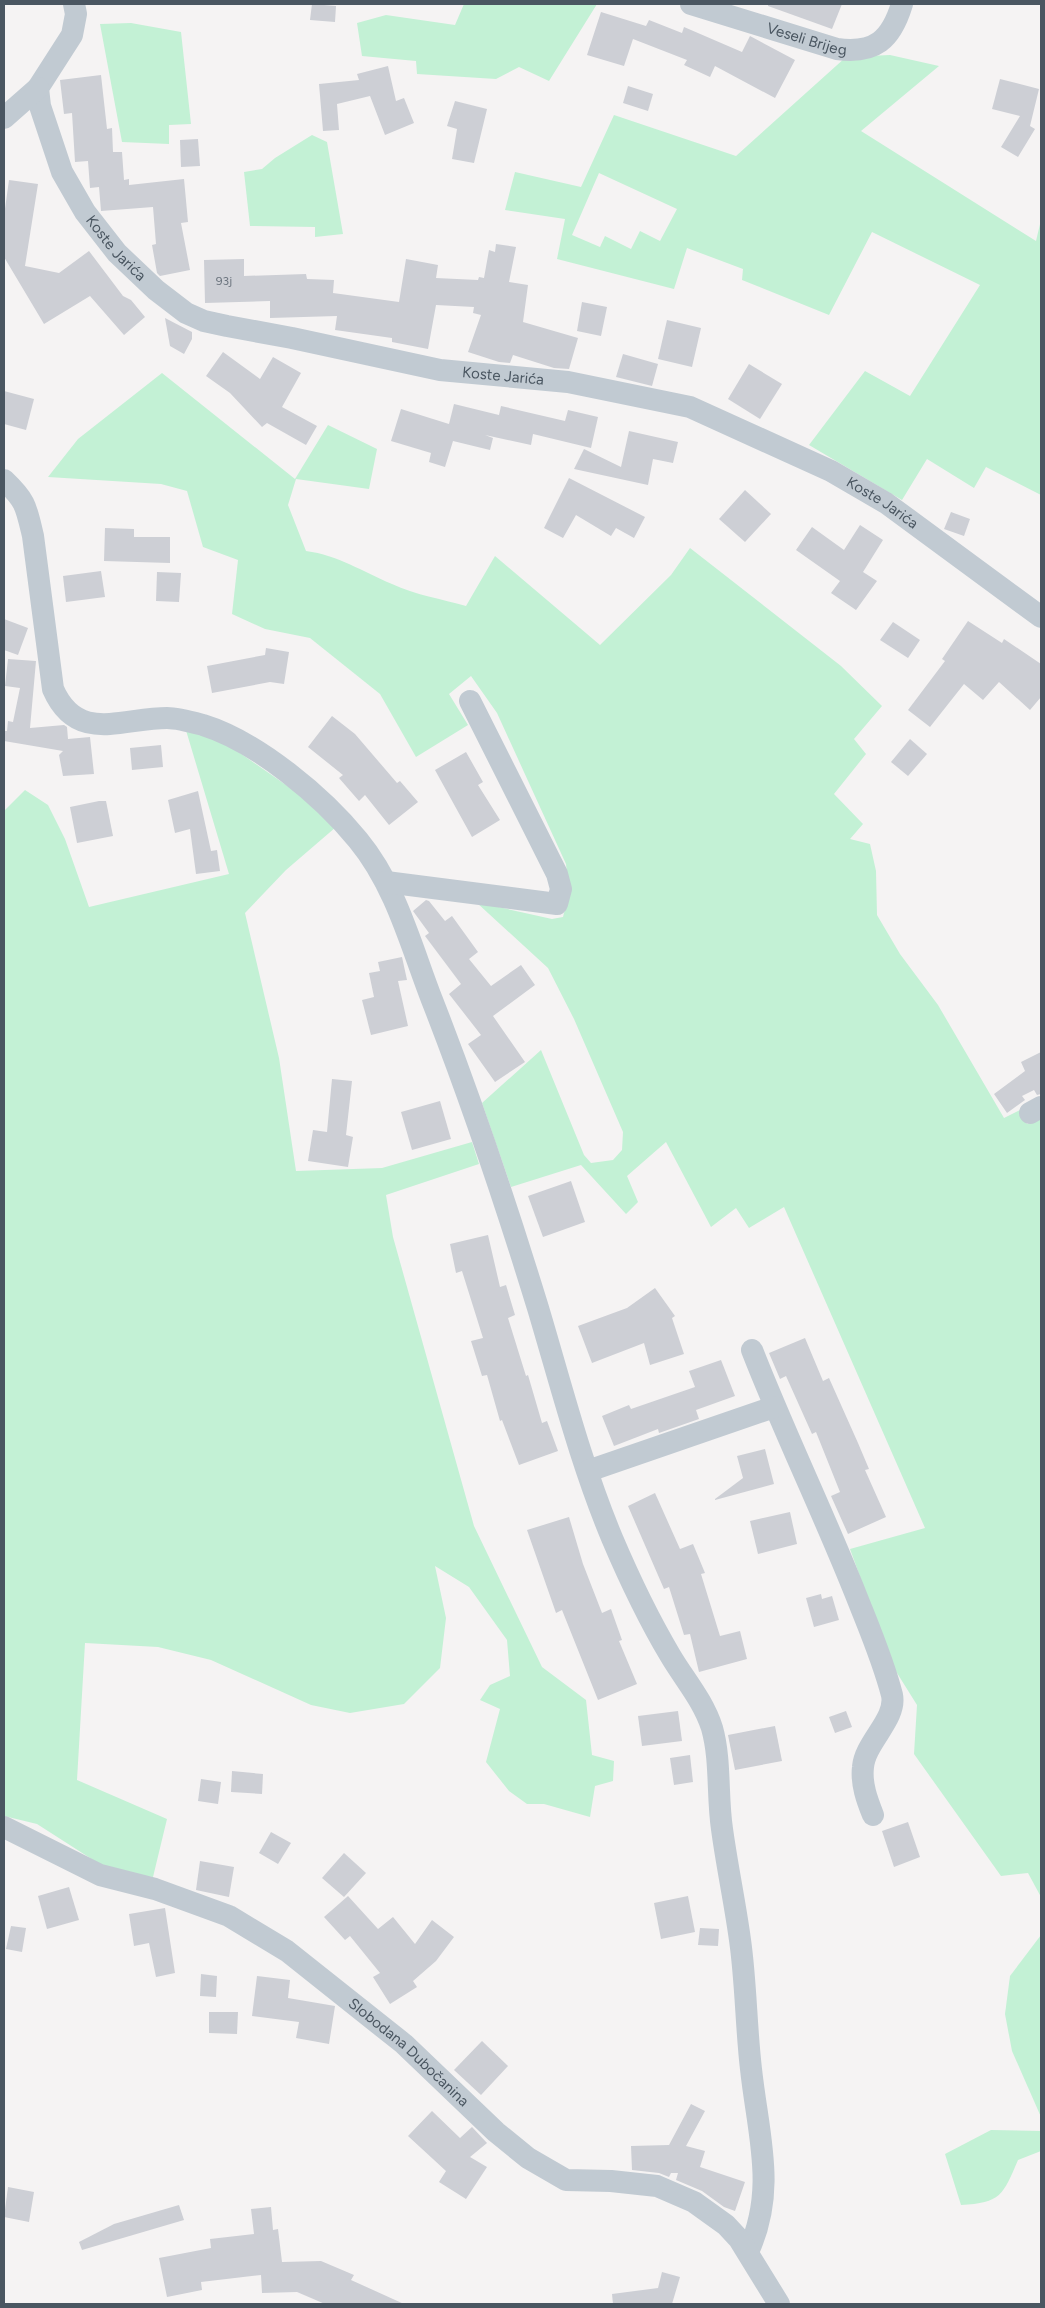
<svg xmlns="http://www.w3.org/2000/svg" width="1045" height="2308" viewBox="0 0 1045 2308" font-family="Figtree,sans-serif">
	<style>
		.green { fill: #c3f1d5; fill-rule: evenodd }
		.building { fill: #cdcfd5 }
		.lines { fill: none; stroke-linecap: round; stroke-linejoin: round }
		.street { stroke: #c1cad2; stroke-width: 22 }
		.labels { text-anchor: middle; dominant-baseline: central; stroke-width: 4; stroke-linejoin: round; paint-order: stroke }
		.number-label { font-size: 12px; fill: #6b747e }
		.street-label { font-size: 15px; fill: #4a5661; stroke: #fff }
	</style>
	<rect width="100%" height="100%" fill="#f5f3f3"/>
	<g class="green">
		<path d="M 464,4 L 597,4 L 549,81 L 519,67 L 496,79 L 417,74 L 416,61 L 362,56 L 357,23 L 386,15 L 455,25 Z"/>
		<path d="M 131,23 L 181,32 L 191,124 L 169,125 L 169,144 L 122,142 L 100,24 Z"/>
		<path d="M 890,55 L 939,66 L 861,131 L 1036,241 L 1041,220 L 1041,495 L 986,467 L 974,488 L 927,459 L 902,500 L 809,445 L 865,371 L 910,396 L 980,285 L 872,232 L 829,315 L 742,280 L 743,269 L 687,248 L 674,289 L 557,259 L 565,219 L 505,210 L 515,172 L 581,187 L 614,115 L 736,156 L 846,57 ZM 599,173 L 677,209 L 660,241 L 640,231 L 631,249 L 605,236 L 600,247 L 572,235 Z"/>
		<path d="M 312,135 L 327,142 L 343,234 L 315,237 L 315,227 L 250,226 L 244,172 L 262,169 L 275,158 Z"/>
		<path d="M 162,373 L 295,479 L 328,425 L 377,449 L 369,489 L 296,479 L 288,505 L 306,551 C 338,555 363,572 392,584 C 415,595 442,599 466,606 L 495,556 L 600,645 L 671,575 L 690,548 L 841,666 L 882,706 L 854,739 L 866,754 L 834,794 L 863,824 L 850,839 L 870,844 L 876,871 L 877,915 L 900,954 L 938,1005 L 1004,1118 L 1020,1110 L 1027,1124 L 1041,1116 L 1041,1897 L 1028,1873 L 1001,1876 L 914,1754 L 917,1705 L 892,1665 L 850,1549 L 925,1528 L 784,1207 L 749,1228 L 736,1208 L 711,1227 L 666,1142 L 627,1176 L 638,1202 L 626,1214 L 581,1165 L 511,1187 L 482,1103 L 541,1050 L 584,1155 L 591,1163 L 613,1160 L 622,1150 L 623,1132 L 574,1019 L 548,968 L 476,902 L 552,919 L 563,917 L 569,893 L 566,864 L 497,713 L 471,676 L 449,694 L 468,725 L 416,757 L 380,694 L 310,638 L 265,629 L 232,614 L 238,560 L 203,547 L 187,491 L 161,484 L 48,477 L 78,439 Z"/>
		<path d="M 185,727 L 224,742 L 312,803 L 336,827 L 286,870 L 245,913 L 279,1058 L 296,1171 L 382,1168 L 472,1142 L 479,1164 L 386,1195 L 393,1237 L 474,1526 L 542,1667 L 586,1700 L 592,1755 L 614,1761 L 613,1781 L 595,1786 L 590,1817 L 544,1804 L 527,1804 L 509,1791 L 486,1762 L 500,1709 L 480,1700 L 490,1685 L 510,1676 L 507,1640 L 469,1587 L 435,1566 L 446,1618 L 440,1668 L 404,1704 L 350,1713 L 311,1705 L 211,1660 L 158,1647 L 85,1643 L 77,1780 L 167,1819 L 153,1877 L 115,1874 L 37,1824 L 4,1816 L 4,811 L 25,790 L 48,805 L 65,839 L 89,907 L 229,874 Z"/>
		<path d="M 1041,1935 L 1041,2117 L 1012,2051 L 1005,2014 L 1010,1976 Z"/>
		<path d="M 991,2130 L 1041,2131 L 1041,2151 L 1018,2160 C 1003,2195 1001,2203 961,2205 L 945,2154 Z"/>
	</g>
	<g class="building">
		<path d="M 312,4 L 336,6 L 335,22 L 310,20 Z"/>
		<path d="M 768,4 L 842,4 L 832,29 L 768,6 Z"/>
		<path d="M 601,12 L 646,26 L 649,20 L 682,33 L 684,27 L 742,52 L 750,36 L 795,60 L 775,98 L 715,66 L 710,77 L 684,65 L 687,60 L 633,39 L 624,66 L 587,55 Z"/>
		<path d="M 388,66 L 396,101 L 404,98 L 414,123 L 385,135 L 370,96 L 337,104 L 339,130 L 323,131 L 319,84 L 359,80 L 357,74 Z"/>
		<path d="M 101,75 L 107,129 L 112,128 L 113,152 L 122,152 L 124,180 L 129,179 L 129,185 L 184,179 L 188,222 L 181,223 L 190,270 L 160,276 L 157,273 L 152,245 L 156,244 L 153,207 L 101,211 L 99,187 L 90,188 L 88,161 L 75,162 L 72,113 L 64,114 L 60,80 Z"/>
		<path d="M 1000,79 L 1039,89 L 1030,126 L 1035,129 L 1018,157 L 1001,147 L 1020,116 L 992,109 Z"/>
		<path d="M 628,86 L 653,94 L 648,111 L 623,103 Z"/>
		<path d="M 455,101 L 487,109 L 474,163 L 452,159 L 457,129 L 447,126 Z"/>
		<path d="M 198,139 L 200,166 L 181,167 L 180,140 Z"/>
		<path d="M 9,180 L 38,184 L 25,266 L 59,273 L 89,251 L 123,296 L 131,300 L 145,317 L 124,335 L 90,296 L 44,324 L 4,257 L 4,216 Z"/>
		<path d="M 496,244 L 516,247 L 509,282 L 528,285 L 523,322 L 578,338 L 569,369 L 554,368 L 513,355 L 510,363 L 499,362 L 468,352 L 481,315 L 473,313 L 474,307 L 436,305 L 428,349 L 392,342 L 392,338 L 335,330 L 337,316 L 270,318 L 270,301 L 205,303 L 204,260 L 244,259 L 244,276 L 306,274 L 307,279 L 334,280 L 333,293 L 399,302 L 406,259 L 438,265 L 436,278 L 478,280 L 479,277 L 484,278 L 489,250 L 495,252 Z"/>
		<path d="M 582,302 L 607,307 L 601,336 L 577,331 Z"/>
		<path d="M 165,318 L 192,332 L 192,339 L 184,354 L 170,346 Z"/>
		<path d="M 667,320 L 701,328 L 692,367 L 658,359 Z"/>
		<path d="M 223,352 L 260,379 L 273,357 L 301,373 L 282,407 L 317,426 L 306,445 L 267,423 L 262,427 L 230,393 L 206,376 Z"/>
		<path d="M 623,354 L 658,364 L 652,386 L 616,377 Z"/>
		<path d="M 749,364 L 782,384 L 760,419 L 728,399 Z"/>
		<path d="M 4,391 L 34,399 L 26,430 L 4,424 Z"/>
		<path d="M 454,404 L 499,415 L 501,406 L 565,421 L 568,410 L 598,417 L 591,448 L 533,434 L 531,445 L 485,435 L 493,438 L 490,450 L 453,441 L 445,467 L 429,462 L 431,453 L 391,441 L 401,409 L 449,424 Z"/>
		<path d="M 629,431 L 678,442 L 673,463 L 653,459 L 648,485 L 574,469 L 584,449 L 621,467 Z"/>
		<path d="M 569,478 L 645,517 L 634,538 L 616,528 L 611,536 L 576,515 L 563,538 L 544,528 Z"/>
		<path d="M 745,490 L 771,514 L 745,542 L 719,519 Z"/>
		<path d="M 951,512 L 970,519 L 964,536 L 944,529 Z"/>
		<path d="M 860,525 L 883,540 L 863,572 L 877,581 L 856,610 L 831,593 L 840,581 L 796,550 L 812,527 L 844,550 Z"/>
		<path d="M 105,528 L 134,529 L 134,537 L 170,537 L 170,563 L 104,561 Z"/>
		<path d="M 101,571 L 105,597 L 66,602 L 63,576 Z"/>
		<path d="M 157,572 L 181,573 L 179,602 L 156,601 Z"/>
		<path d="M 4,619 L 28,628 L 18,655 L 4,650 Z"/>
		<path d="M 968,621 L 1002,643 L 1004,639 L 1041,664 L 1041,697 L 1030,710 L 999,682 L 983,700 L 964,684 L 930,727 L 908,710 L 945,661 L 942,659 Z"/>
		<path d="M 893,622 L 920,640 L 908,658 L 880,640 Z"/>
		<path d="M 266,648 L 289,652 L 284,684 L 270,682 L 212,693 L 207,666 L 265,655 Z"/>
		<path d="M 8,659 L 36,661 L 30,728 L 64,725 L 67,727 L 68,739 L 90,737 L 94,774 L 63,776 L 59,755 L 63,751 L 4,741 L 4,731 L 7,731 L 8,721 L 13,722 L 20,688 L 5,686 Z"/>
		<path d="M 332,716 L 355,734 L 397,783 L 400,781 L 418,802 L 389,825 L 365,795 L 359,801 L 339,778 L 343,775 L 308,747 Z"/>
		<path d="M 910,739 L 927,754 L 908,776 L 891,762 Z"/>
		<path d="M 161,745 L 163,767 L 132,770 L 130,748 Z"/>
		<path d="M 466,752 L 483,782 L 478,785 L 500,820 L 472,837 L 435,770 Z"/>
		<path d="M 198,791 L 211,851 L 217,850 L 220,871 L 196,874 L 190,829 L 175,833 L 168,800 Z"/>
		<path d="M 99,801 L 106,801 L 113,836 L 77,843 L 70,807 Z"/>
		<path d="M 426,900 L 429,901 L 445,921 L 452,916 L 478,952 L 469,959 L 491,986 L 521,965 L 535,985 L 493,1016 L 525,1062 L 495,1082 L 468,1044 L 481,1035 L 449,994 L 461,984 L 425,936 L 429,933 L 413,911 Z"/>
		<path d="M 402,957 L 407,980 L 398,981 L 408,1026 L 371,1035 L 362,1000 L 374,997 L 369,973 L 380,971 L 378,962 Z"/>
		<path d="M 1041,1052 L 1041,1094 L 1037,1095 L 1034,1090 L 1022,1096 L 1025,1100 L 1007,1113 L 994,1094 L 1025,1071 L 1021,1062 Z"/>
		<path d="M 332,1079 L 352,1081 L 346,1135 L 353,1137 L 348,1167 L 308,1161 L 313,1130 L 327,1132 Z"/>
		<path d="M 440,1101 L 451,1139 L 412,1150 L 401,1112 Z"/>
		<path d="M 571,1181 L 585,1222 L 543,1237 L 528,1196 Z"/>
		<path d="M 488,1235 L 500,1287 L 506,1285 L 515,1315 L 508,1318 L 526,1376 L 528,1375 L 542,1423 L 547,1421 L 558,1451 L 519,1465 L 502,1420 L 500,1421 L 487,1375 L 482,1376 L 471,1341 L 483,1338 L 462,1271 L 456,1273 L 450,1244 Z"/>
		<path d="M 655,1288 L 675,1316 L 672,1318 L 684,1354 L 650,1365 L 644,1343 L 592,1363 L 578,1326 L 627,1308 Z"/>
		<path d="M 805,1338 L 823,1381 L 829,1378 L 858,1443 L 869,1469 L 865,1470 L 886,1517 L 848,1534 L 831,1496 L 840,1492 L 816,1432 L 812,1434 L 786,1376 L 780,1379 L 769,1353 Z"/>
		<path d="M 721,1360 L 735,1396 L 696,1410 L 699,1419 L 659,1433 L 658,1429 L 614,1446 L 602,1416 L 629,1405 L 631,1409 L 695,1387 L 689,1371 Z"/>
		<path d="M 765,1449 L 774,1484 L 715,1500 L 715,1499 L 743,1478 L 737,1456 Z"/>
		<path d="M 655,1493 L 680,1549 L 693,1544 L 705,1573 L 701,1574 L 720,1636 L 740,1631 L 747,1659 L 699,1672 L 690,1634 L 684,1635 L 669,1587 L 664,1589 L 628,1506 Z"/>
		<path d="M 790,1512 L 797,1544 L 758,1554 L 750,1521 Z"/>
		<path d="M 569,1517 L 583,1564 L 602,1613 L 611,1609 L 622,1640 L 619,1641 L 637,1684 L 598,1700 L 562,1610 L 556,1613 L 527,1530 Z"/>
		<path d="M 821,1594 L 822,1599 L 832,1596 L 839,1620 L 814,1627 L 806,1598 Z"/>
		<path d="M 678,1711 L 682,1741 L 642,1746 L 638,1716 Z"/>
		<path d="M 846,1711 L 852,1727 L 835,1733 L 829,1717 Z"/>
		<path d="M 775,1726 L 782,1761 L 735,1770 L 728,1735 Z"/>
		<path d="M 690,1755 L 693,1782 L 674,1785 L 670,1758 Z"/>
		<path d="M 232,1771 L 263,1774 L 262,1794 L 231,1792 Z"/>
		<path d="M 201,1779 L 221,1782 L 218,1804 L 198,1801 Z"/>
		<path d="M 908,1822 L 920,1857 L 894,1867 L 882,1831 Z"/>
		<path d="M 271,1832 L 291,1843 L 278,1864 L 259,1853 Z"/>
		<path d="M 344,1853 L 366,1873 L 344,1897 L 322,1878 Z"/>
		<path d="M 200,1861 L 234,1867 L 229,1897 L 196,1890 Z"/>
		<path d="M 69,1887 L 79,1920 L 47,1929 L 38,1896 Z"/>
		<path d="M 348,1896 L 378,1929 L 393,1917 L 415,1944 L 432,1920 L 454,1937 L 436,1961 L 413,1981 L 417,1987 L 390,2004 L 373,1977 L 380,1973 L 350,1936 L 345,1940 L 324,1917 Z"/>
		<path d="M 688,1896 L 695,1932 L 661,1939 L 654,1903 Z"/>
		<path d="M 165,1908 L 175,1973 L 156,1977 L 149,1943 L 134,1946 L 129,1914 Z"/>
		<path d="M 11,1926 L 26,1928 L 22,1952 L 6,1949 Z"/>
		<path d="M 700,1928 L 719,1929 L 718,1946 L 698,1945 Z"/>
		<path d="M 201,1974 L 217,1976 L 216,1997 L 200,1996 Z"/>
		<path d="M 257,1976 L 290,1980 L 288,1998 L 335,2006 L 329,2044 L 296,2038 L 299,2022 L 252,2016 Z"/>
		<path d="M 209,2012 L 238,2012 L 237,2034 L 209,2033 Z"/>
		<path d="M 482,2041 L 508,2066 L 481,2095 L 454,2070 Z"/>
		<path d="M 691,2104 L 705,2111 L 686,2146 L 705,2151 L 700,2167 L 745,2182 L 735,2211 L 724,2207 L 702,2191 L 676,2180 L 678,2173 L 671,2173 L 669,2177 L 659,2173 L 632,2170 L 631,2146 L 669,2145 Z"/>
		<path d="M 432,2111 L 460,2138 L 472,2127 L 487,2143 L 470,2157 L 487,2167 L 466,2199 L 439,2182 L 446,2171 L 408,2136 Z"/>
		<path d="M 8,2187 L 34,2192 L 29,2222 L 4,2217 Z"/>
		<path d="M 179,2205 L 184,2220 L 82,2250 L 79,2242 L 114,2224 Z"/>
		<path d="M 271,2207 L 273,2230 L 278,2229 L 282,2262 L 321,2261 L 354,2275 L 351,2280 L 404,2304 L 325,2304 L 297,2292 L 262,2293 L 261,2275 L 201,2282 L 202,2290 L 167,2297 L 159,2258 L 211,2248 L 210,2239 L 254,2234 L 251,2209 Z"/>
		<path d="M 662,2272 L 680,2277 L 672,2304 L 613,2304 L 612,2294 L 658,2288 Z"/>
	</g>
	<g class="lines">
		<g class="street">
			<path id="s1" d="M 74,4 L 76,14 L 72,35 L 38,88 L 40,106 L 62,172 L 85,212 L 117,253 L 156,290 L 186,313 L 204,321 L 227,326 L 292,338 L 440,370 L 568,382 L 690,407 L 831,471 L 886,503 L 1041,617"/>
			<path id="s2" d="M 691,4 L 837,49 C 875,54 891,40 902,4"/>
			<path d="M 4,118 L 38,88"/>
			<path d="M 4,480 C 26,501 26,506 33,536 L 53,689 C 77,744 122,718 167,718 C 178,718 192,722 203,725 C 258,742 323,797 358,840 C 396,886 411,946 432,1000 C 472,1102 506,1204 538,1308 C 561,1385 581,1464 612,1538 C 629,1578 648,1618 670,1655 C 684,1679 703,1700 712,1728 C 721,1760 717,1796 722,1829 C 727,1866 735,1903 740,1940 C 746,1982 746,2026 751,2069 C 758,2135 777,2189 748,2252"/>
			<path d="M 386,882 L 557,904 L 561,889 L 557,874 L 470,701"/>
			<path d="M 1030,1113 L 1041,1107"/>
			<path d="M 752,1350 C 784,1432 823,1512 856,1595 C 869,1628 883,1660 892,1695 C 897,1719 865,1742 863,1767 C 861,1784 867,1800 873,1815"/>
			<path d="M 588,1471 L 774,1407"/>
			<path id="s3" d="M 4,1827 L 100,1875 L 155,1889 L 229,1916 L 287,1951 L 404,2044 L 496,2132 L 528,2158 L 566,2180 L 611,2181 L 657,2186 L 694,2202 L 726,2225 L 739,2239 L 779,2304"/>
		</g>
	</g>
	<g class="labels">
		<g class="number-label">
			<text x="224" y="281">93j</text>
		</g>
		<g class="street-label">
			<text stroke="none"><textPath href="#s2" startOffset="121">Veseli Brijeg</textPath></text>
			<text stroke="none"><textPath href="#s1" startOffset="276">Koste Jarića</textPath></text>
			<text stroke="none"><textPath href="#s1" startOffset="696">Koste Jarića</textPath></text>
			<text stroke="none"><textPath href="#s1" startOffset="1101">Koste Jarića</textPath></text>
			<text stroke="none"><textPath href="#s3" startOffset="469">Slobodana Dubočanina</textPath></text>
		</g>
	</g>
	<rect width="1045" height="2308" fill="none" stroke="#4a5661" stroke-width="10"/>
</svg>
